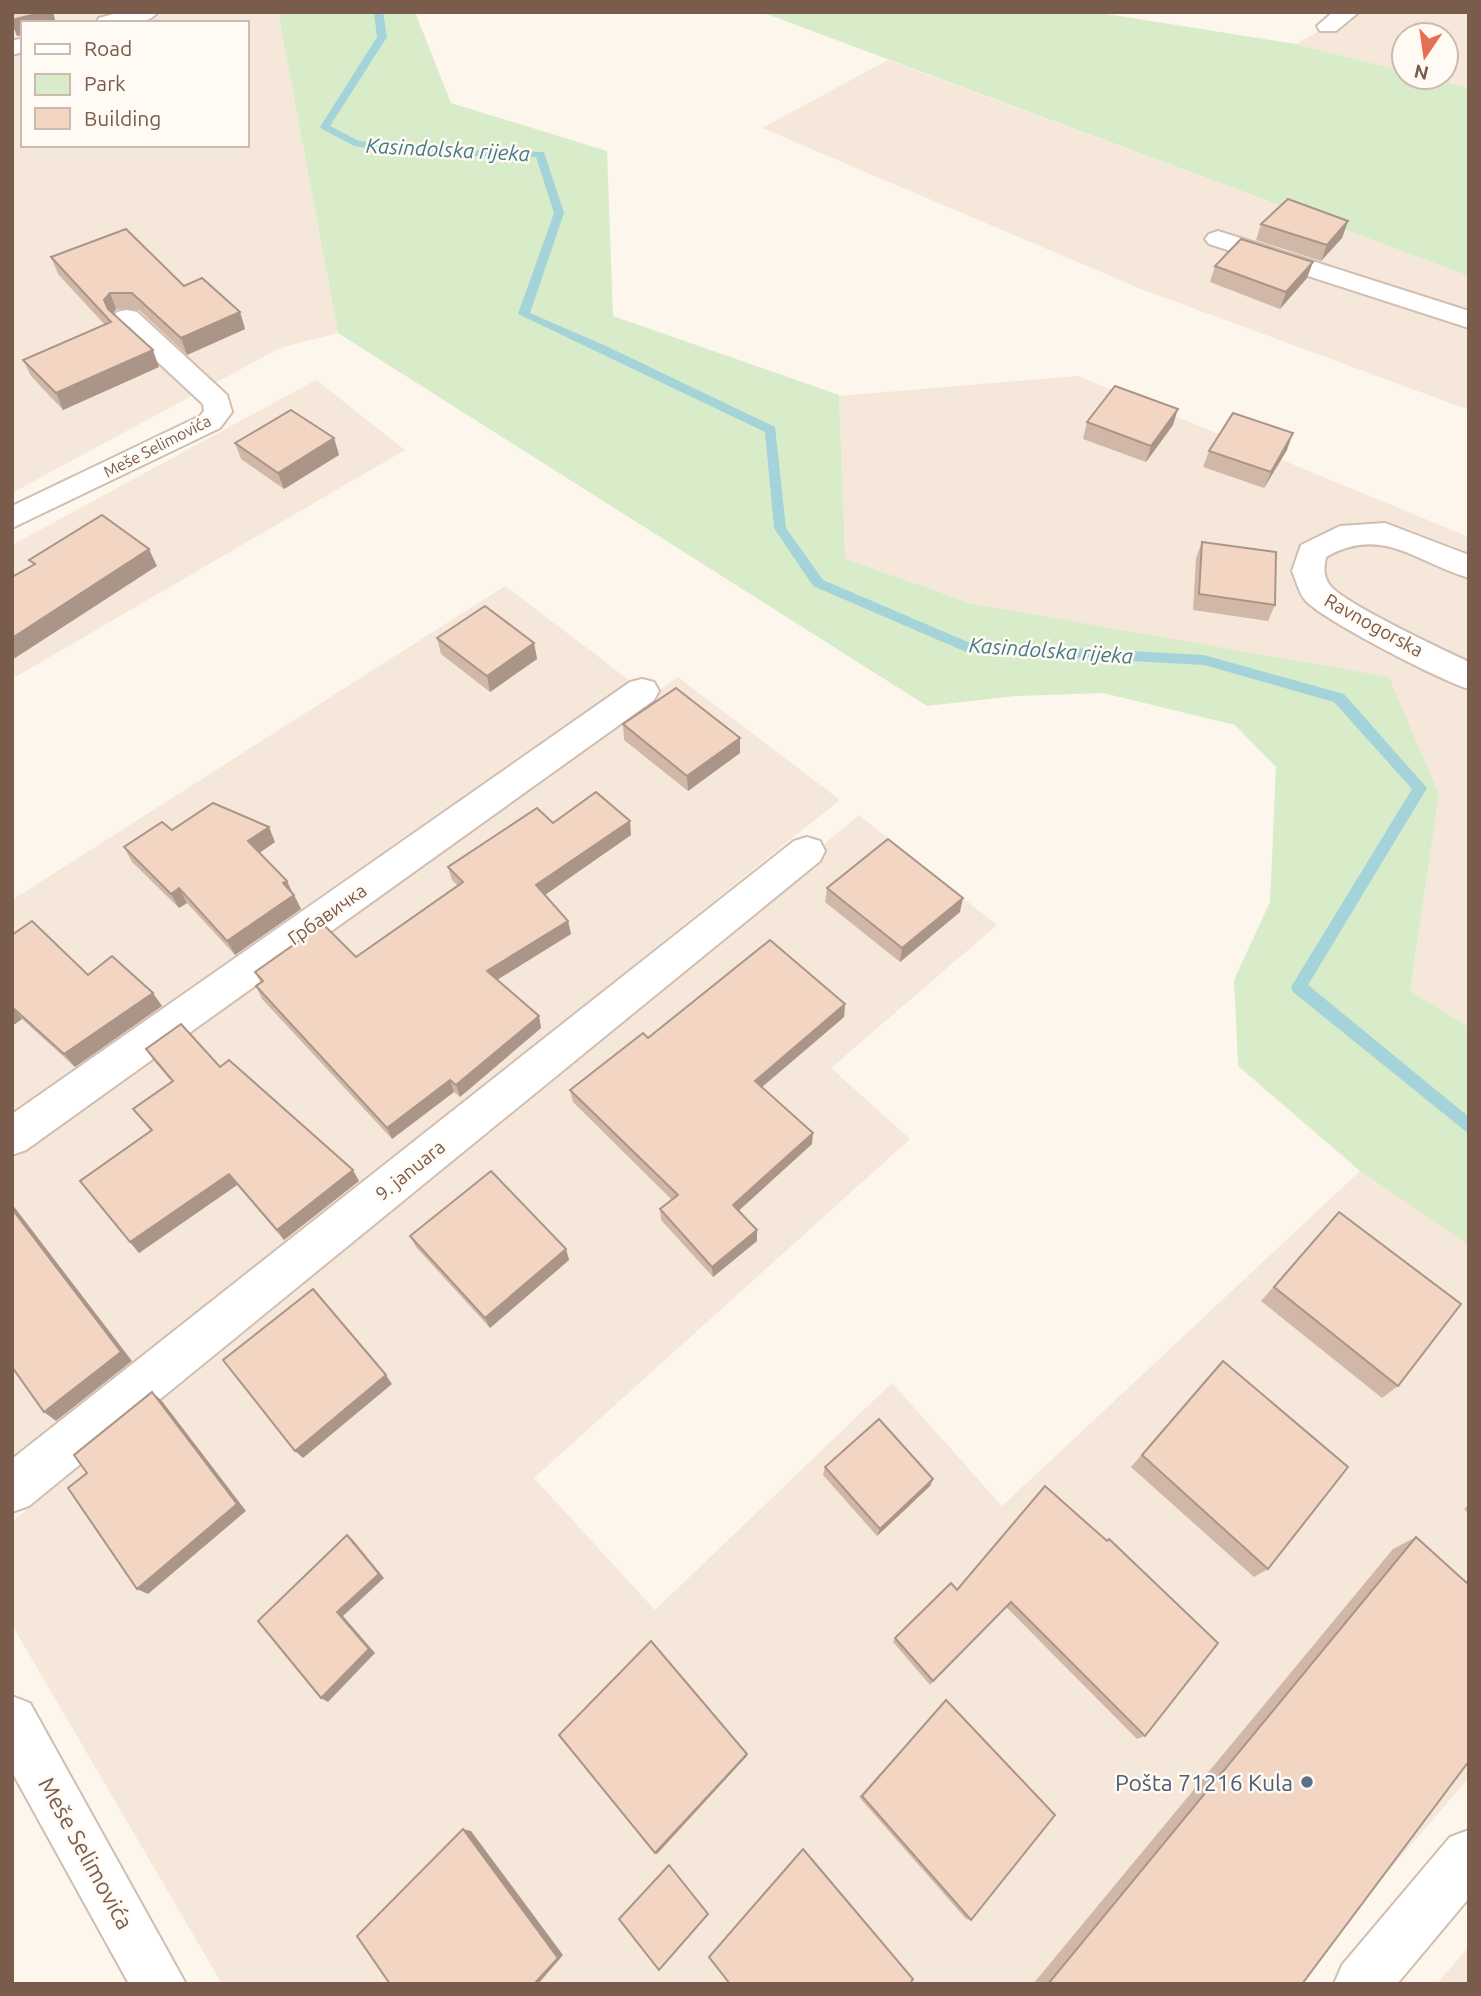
<svg xmlns="http://www.w3.org/2000/svg" width="1481" height="1996" viewBox="0 0 1481 1996" font-family="Ubuntu,sans-serif">
	<style>
		.residential { fill: #f5e8da; fill-rule: evenodd }
		.green { fill: #d8ecc9 }
		.lines { fill: none; stroke-linecap: round; stroke-linejoin: round }
		.stream { fill: #a5d3da; fill-rule: evenodd }
		.minor-casing { stroke: #d1beb0; stroke-width: 4 }
		.minor { fill: #fff; fill-rule: evenodd }
		.wall { fill: #d1b7a8 }
		.shaded-wall { fill: #aa9588 }
		.building { fill: #f3d5c3; stroke: #aa9588; stroke-width: 2 }
		.service-dot { fill: #5c6f8a; stroke: #fffaf3; stroke-width: 2.5 }
		.labels { text-anchor: middle; dominant-baseline: central; stroke-width: 5; stroke-linejoin: round; paint-order: stroke }
		.far-street-label { font-size: 16px; fill: #7a5c4d; stroke: #fffaf3 }
		.street-label { font-size: 19px; fill: #7a5c4d; stroke: #fffaf3 }
		.water-label { font-size: 21px; font-style: italic; fill: #437c86; stroke: #fffaf3 }
		.near-service-label { font-size: 23px; fill: #4e5e75; stroke: #fffaf3; text-anchor: end }
		.near-street-label { font-size: 23px; fill: #7a5c4d; stroke: #fffaf3 }
	</style>
	<rect width="100%" height="100%" fill="#fdf6ec"/>
	<g class="residential">
		<path d="M 12,12 L 278,12 L 338,333 L 280,348 L 12,493 ZM 23,23 L 247,23 L 247,145 L 23,145 Z"/>
		<path d="M 1353,12 L 1469,12 L 1469,88 L 1427,77 L 1446,77 L 1446,35 L 1404,35 L 1404,71 L 1296,44 Z"/>
		<path d="M 888,60 L 1469,276 L 1469,410 L 1141,289 L 762,128 Z"/>
		<path d="M 1078,376 L 1469,537 L 1469,1027 L 1410,991 L 1439,795 L 973,604 L 844,559 L 839,396 Z"/>
		<path d="M 316,380 L 405,450 L 12,679 L 12,545 Z"/>
		<path d="M 505,586 L 629,680 L 12,1111 L 12,900 Z"/>
		<path d="M 678,677 L 840,800 L 12,1463 L 12,1159 Z"/>
		<path d="M 859,815 L 997,925 L 831,1068 L 910,1139 L 534,1478 L 655,1610 L 892,1383 L 1002,1506 L 1360,1171 L 1469,1245 L 1469,1778 L 1290,1984 L 222,1984 L 12,1625 L 12,1522 Z"/>
		<path d="M 1469,1946 L 1469,1984 L 1437,1984 Z"/>
	</g>
	<g class="green">
		<path d="M 278,12 L 415,12 L 451,103 L 607,151 L 613,316 L 839,395 L 845,559 L 973,604 L 1389,677 L 1439,795 L 1410,991 L 1469,1027 L 1469,1245 L 1360,1171 L 1238,1066 L 1234,980 L 1270,902 L 1276,767 L 1235,725 L 1103,693 L 1015,696 L 927,706 L 338,333 Z"/>
		<path d="M 761,12 L 1094,12 L 1296,44 L 1404,71 L 1404,77 L 1427,77 L 1469,88 L 1469,276 Z"/>
	</g>
	<g class="lines">
		<path class="stream" d="M 374,12 L 383,12 L 387,37 L 330,126 L 359,141 L 418,149 L 544,152 L 564,213 L 530,313 L 606,346 L 775,427 L 786,528 L 823,580 L 968,642 L 1204,655 L 1344,694 L 1427,788 L 1308,985 L 1469,1117 L 1469,1134 L 1293,992 L 1291,987 L 1412,789 L 1334,702 L 1204,665 L 966,652 L 813,586 L 774,528 L 765,432 L 518,314 L 554,213 L 536,157 L 418,155 L 354,146 L 322,129 L 320,127 L 377,37 Z"/>
		<g class="minor-casing">
			<g id="minor">
				<path d="M 121,12 L 158,12 C 146,28 114,23 96,23 L 99,18 Z"/>
				<path d="M 1333,12 L 1359,12 L 1336,31 L 1320,31 L 1317,26 Z"/>
				<path d="M 23,38 L 23,52 L 12,55 L 12,41 Z"/>
				<path d="M 1218,231 L 1469,311 L 1469,328 L 1209,244 L 1205,239 L 1209,234 Z"/>
				<path d="M 127,310 L 137,312 L 227,395 L 232,412 L 220,428 L 12,528 L 12,506 L 200,416 L 204,411 L 203,404 L 117,324 L 113,318 L 117,312 Z"/>
				<path d="M 1385,523 L 1469,555 L 1469,578 C 1415,562 1382,525 1326,557 C 1324,568 1323,575 1329,584 C 1340,602 1444,650 1469,662 L 1469,689 C 1440,680 1325,621 1306,601 C 1299,594 1296,580 1292,571 L 1301,545 L 1340,526 Z"/>
				<path d="M 642,679 L 654,682 L 659,691 L 654,700 L 26,1150 L 12,1155 L 12,1114 L 630,682 Z"/>
				<path d="M 807,837 L 820,841 L 825,851 L 820,861 L 29,1506 L 12,1512 L 12,1459 L 794,841 Z"/>
				<path d="M 12,1696 L 30,1703 L 186,1984 L 129,1984 L 12,1772 Z"/>
				<path d="M 1469,1830 L 1469,1898 L 1397,1984 L 1334,1984 L 1342,1965 L 1450,1837 Z"/>
			</g>
		</g>
		<use href="#minor" class="minor"/>
	</g>
	<g class="wall">
		<path d="M 1348,221 L 1342,238 L 1321,261 L 1256,240 L 1261,224 Z"/>
		<path d="M 51,257 L 184,286 L 240,312 L 245,329 L 187,355 L 139,310 L 116,309 L 113,314 L 159,367 L 63,410 L 31,376 L 23,360 L 105,325 L 58,274 Z"/>
		<path d="M 1313,262 L 1307,278 L 1280,309 L 1210,282 L 1215,266 Z"/>
		<path d="M 1087,422 L 1173,425 L 1146,462 L 1083,439 Z"/>
		<path d="M 334,438 L 339,455 L 284,489 L 241,459 L 235,443 Z"/>
		<path d="M 1287,450 L 1264,488 L 1203,467 L 1209,451 Z"/>
		<path d="M 1202,542 L 1275,605 L 1268,621 L 1193,610 L 1196,558 Z"/>
		<path d="M 437,638 L 534,643 L 537,659 L 490,692 L 441,654 Z"/>
		<path d="M 623,724 L 740,753 L 688,791 L 624,740 Z"/>
		<path d="M 553,823 L 631,835 L 545,895 L 568,921 L 571,934 L 497,980 L 539,1016 L 541,1028 L 460,1097 L 454,1092 L 392,1139 L 262,999 L 256,986 L 261,983 L 255,972 L 356,957 L 458,886 L 452,880 L 448,867 Z"/>
		<path d="M 172,830 L 275,842 L 259,853 L 287,881 L 301,909 L 235,955 L 187,903 L 179,908 L 132,862 L 124,847 Z"/>
		<path d="M 827,888 L 960,912 L 900,962 L 825,902 Z"/>
		<path d="M 12,935 L 88,975 L 162,1006 L 75,1067 L 22,1019 L 12,1026 Z"/>
		<path d="M 845,1004 L 844,1017 L 762,1087 L 812,1144 L 738,1211 L 757,1241 L 713,1277 L 661,1220 L 660,1209 L 672,1200 L 573,1102 L 570,1090 L 648,1038 Z"/>
		<path d="M 146,1049 L 220,1067 L 359,1181 L 284,1240 L 237,1185 L 139,1253 L 130,1242 L 151,1131 L 133,1109 L 172,1082 L 154,1061 Z"/>
		<path d="M 1339,1212 L 1398,1386 L 1382,1398 L 1261,1301 Z"/>
		<path d="M 410,1236 L 566,1249 L 569,1260 L 490,1328 L 416,1247 Z"/>
		<path d="M 1223,1361 L 1268,1569 L 1254,1577 L 1131,1467 Z"/>
		<path d="M 825,1467 L 933,1479 L 930,1486 L 877,1536 L 823,1475 Z"/>
		<path d="M 1045,1486 L 1145,1736 L 1137,1739 L 1006,1607 L 930,1685 L 893,1642 L 895,1638 L 957,1590 Z"/>
		<path d="M 1469,1504 L 1469,1514 L 1464,1509 Z"/>
		<path d="M 1416,1537 L 1302,1984 L 1033,1984 L 1393,1549 Z"/>
		<path d="M 946,1700 L 971,1920 L 966,1919 L 859,1797 Z"/>
	</g>
	<g class="shaded-wall">
		<path d="M 44,12 L 53,12 L 56,23 L 23,23 L 23,35 L 17,36 L 12,24 L 12,20 Z"/>
		<path d="M 1348,221 L 1342,238 L 1321,261 L 1327,245 Z"/>
		<path d="M 1313,262 L 1307,278 L 1280,309 L 1286,292 Z"/>
		<path d="M 110,293 L 116,309 L 111,317 L 104,300 Z"/>
		<path d="M 240,312 L 245,329 L 187,355 L 181,338 Z"/>
		<path d="M 153,350 L 159,367 L 63,410 L 56,393 Z"/>
		<path d="M 1178,409 L 1173,425 L 1146,462 L 1151,446 Z"/>
		<path d="M 1293,433 L 1287,450 L 1264,488 L 1271,472 Z"/>
		<path d="M 334,438 L 339,455 L 284,489 L 278,473 Z"/>
		<path d="M 149,549 L 157,566 L 12,660 L 12,638 Z"/>
		<path d="M 534,643 L 537,659 L 490,692 L 487,676 Z"/>
		<path d="M 740,738 L 740,753 L 688,791 L 687,776 Z"/>
		<path d="M 630,821 L 631,835 L 539,899 L 536,885 Z"/>
		<path d="M 269,827 L 275,842 L 255,856 L 248,841 Z"/>
		<path d="M 287,881 L 293,895 L 283,883 Z"/>
		<path d="M 179,888 L 187,903 L 179,908 L 171,894 Z"/>
		<path d="M 294,895 L 301,909 L 235,955 L 227,941 Z"/>
		<path d="M 963,898 L 960,912 L 900,962 L 902,948 Z"/>
		<path d="M 568,921 L 571,934 L 490,984 L 487,971 Z"/>
		<path d="M 153,993 L 162,1006 L 75,1067 L 64,1054 Z"/>
		<path d="M 845,1004 L 844,1017 L 755,1093 L 755,1081 Z"/>
		<path d="M 12,1007 L 22,1019 L 12,1026 Z"/>
		<path d="M 539,1016 L 541,1028 L 460,1097 L 456,1085 Z"/>
		<path d="M 450,1080 L 454,1092 L 392,1139 L 387,1128 Z"/>
		<path d="M 813,1133 L 812,1144 L 733,1216 L 733,1205 Z"/>
		<path d="M 353,1170 L 359,1181 L 284,1240 L 277,1230 Z"/>
		<path d="M 229,1174 L 237,1185 L 139,1253 L 130,1242 Z"/>
		<path d="M 12,1204 L 132,1361 L 56,1421 L 44,1412 Z"/>
		<path d="M 757,1230 L 757,1241 L 713,1277 L 712,1267 Z"/>
		<path d="M 566,1249 L 569,1260 L 490,1328 L 485,1318 Z"/>
		<path d="M 386,1375 L 392,1384 L 303,1458 L 295,1451 Z"/>
		<path d="M 152,1392 L 162,1401 L 246,1511 L 148,1594 L 137,1589 Z"/>
		<path d="M 933,1479 L 930,1486 L 877,1536 L 880,1529 Z"/>
		<path d="M 347,1535 L 353,1540 L 384,1578 L 343,1616 L 375,1653 L 328,1702 L 321,1698 L 337,1612 Z"/>
		<path d="M 747,1754 L 747,1756 L 657,1854 L 655,1853 Z"/>
		<path d="M 463,1829 L 471,1831 L 563,1955 L 538,1984 L 534,1984 Z"/>
	</g>
	<g class="building">
		<path d="M 12,12 L 44,12 L 12,20 Z"/>
		<path d="M 1288,199 L 1348,221 L 1327,245 L 1261,224 Z"/>
		<path d="M 126,229 L 184,286 L 202,278 L 240,312 L 181,338 L 132,293 L 110,293 L 104,300 L 108,309 L 153,350 L 56,393 L 23,360 L 111,322 L 51,257 Z"/>
		<path d="M 1241,239 L 1313,262 L 1286,292 L 1215,266 Z"/>
		<path d="M 1115,386 L 1178,409 L 1151,446 L 1087,422 Z"/>
		<path d="M 291,410 L 334,438 L 278,473 L 235,443 Z"/>
		<path d="M 1233,413 L 1293,433 L 1271,472 L 1209,451 Z"/>
		<path d="M 102,515 L 149,549 L 12,638 L 12,577 L 35,564 L 29,560 Z"/>
		<path d="M 1202,542 L 1276,552 L 1275,605 L 1199,594 Z"/>
		<path d="M 485,606 L 534,643 L 487,676 L 437,638 Z"/>
		<path d="M 676,688 L 740,738 L 687,776 L 623,724 Z"/>
		<path d="M 596,792 L 630,821 L 536,885 L 568,921 L 487,971 L 539,1016 L 456,1085 L 450,1080 L 387,1128 L 256,986 L 263,981 L 255,972 L 323,924 L 356,957 L 463,882 L 448,867 L 537,808 L 553,823 Z"/>
		<path d="M 213,803 L 269,827 L 248,841 L 287,881 L 283,883 L 294,895 L 227,941 L 179,888 L 171,894 L 124,847 L 162,822 L 172,830 Z"/>
		<path d="M 888,839 L 963,898 L 902,948 L 827,888 Z"/>
		<path d="M 32,921 L 88,975 L 112,956 L 153,993 L 64,1054 L 12,1007 L 12,935 Z"/>
		<path d="M 770,940 L 845,1004 L 755,1081 L 813,1133 L 733,1205 L 757,1230 L 712,1267 L 660,1209 L 678,1195 L 570,1090 L 643,1033 L 648,1038 Z"/>
		<path d="M 181,1024 L 220,1067 L 229,1060 L 353,1170 L 277,1230 L 229,1174 L 130,1242 L 80,1181 L 152,1130 L 133,1109 L 173,1081 L 146,1049 Z"/>
		<path d="M 491,1171 L 566,1249 L 485,1318 L 410,1236 Z"/>
		<path d="M 12,1209 L 121,1352 L 44,1412 L 12,1367 Z"/>
		<path d="M 1339,1212 L 1461,1304 L 1398,1386 L 1274,1287 Z"/>
		<path d="M 313,1289 L 386,1375 L 295,1451 L 223,1360 Z"/>
		<path d="M 1223,1361 L 1348,1467 L 1268,1569 L 1142,1455 Z"/>
		<path d="M 152,1392 L 237,1504 L 137,1589 L 68,1488 L 87,1473 L 74,1455 Z"/>
		<path d="M 879,1419 L 933,1479 L 880,1529 L 825,1467 Z"/>
		<path d="M 1045,1486 L 1107,1541 L 1109,1539 L 1218,1643 L 1145,1736 L 1011,1602 L 933,1681 L 895,1638 L 951,1583 L 957,1590 Z"/>
		<path d="M 347,1535 L 379,1574 L 337,1612 L 369,1649 L 321,1698 L 258,1621 Z"/>
		<path d="M 1416,1537 L 1469,1585 L 1469,1761 L 1302,1984 L 1048,1984 Z"/>
		<path d="M 651,1641 L 747,1754 L 655,1853 L 559,1735 Z"/>
		<path d="M 946,1700 L 1055,1815 L 971,1920 L 862,1796 Z"/>
		<path d="M 463,1829 L 558,1958 L 534,1984 L 390,1984 L 357,1936 Z"/>
		<path d="M 803,1849 L 913,1979 L 910,1984 L 730,1984 L 709,1957 Z"/>
		<path d="M 669,1865 L 708,1914 L 659,1970 L 619,1919 Z"/>
	</g>
	<circle class="service-dot" cx="1307" cy="1782" r="7"/>
	<g class="labels">
		<g class="far-street-label">
			<text transform="translate(157 446) rotate(-27)">Meše Selimovića</text>
		</g>
		<g class="street-label">
			<text transform="translate(1374 625) rotate(29)">Ravnogorska</text>
			<text transform="translate(327 914) rotate(-35)">Грбавичка</text>
			<text transform="translate(410 1170) rotate(-39)">9. januara</text>
		</g>
		<g class="water-label">
			<text transform="translate(448 149) rotate(3)">Kasindolska rijeka</text>
			<text transform="translate(1051 650) rotate(4)">Kasindolska rijeka</text>
		</g>
		<g class="near-service-label">
			<text x="1293" y="1782">Pošta 71216 Kula</text>
		</g>
		<g class="near-street-label">
			<text transform="translate(86 1853) rotate(61)">Meše Selimovića</text>
		</g>
	</g>
	<rect width="1481" height="1996" fill="none" stroke="#7a5c4d" stroke-width="28"/>
	<rect x="21" y="21" width="228" height="126" fill="#fffaf3" stroke="#cabbb1" stroke-width="2"/>
	<rect x="35" y="44" width="35" height="10" fill="#ffffff" stroke="#cabbb1" stroke-width="2"/>
	<text x="84" y="56" font-size="21" fill="#7a5c4d">Road</text>
	<rect x="35" y="74" width="35" height="21" fill="#d8ecc9" stroke="#cabbb1" stroke-width="2"/>
	<text x="84" y="91" font-size="21" fill="#7a5c4d">Park</text>
	<rect x="35" y="108" width="35" height="21" fill="#f3d5c3" stroke="#cabbb1" stroke-width="2"/>
	<text x="84" y="126" font-size="21" fill="#7a5c4d">Building</text>
	<g transform="translate(1425 56) rotate(193)"><circle r="33" fill="#fffaf3" stroke="#cabbb1" stroke-width="2"/>
	<path d="M0-5L12 26L0 18L-12 26Z" fill="#e76f51"/>
	<text y="-10" font-size="19" font-weight="bold" text-anchor="middle" fill="#7a5c4d">N</text>
	</g>
</svg>
